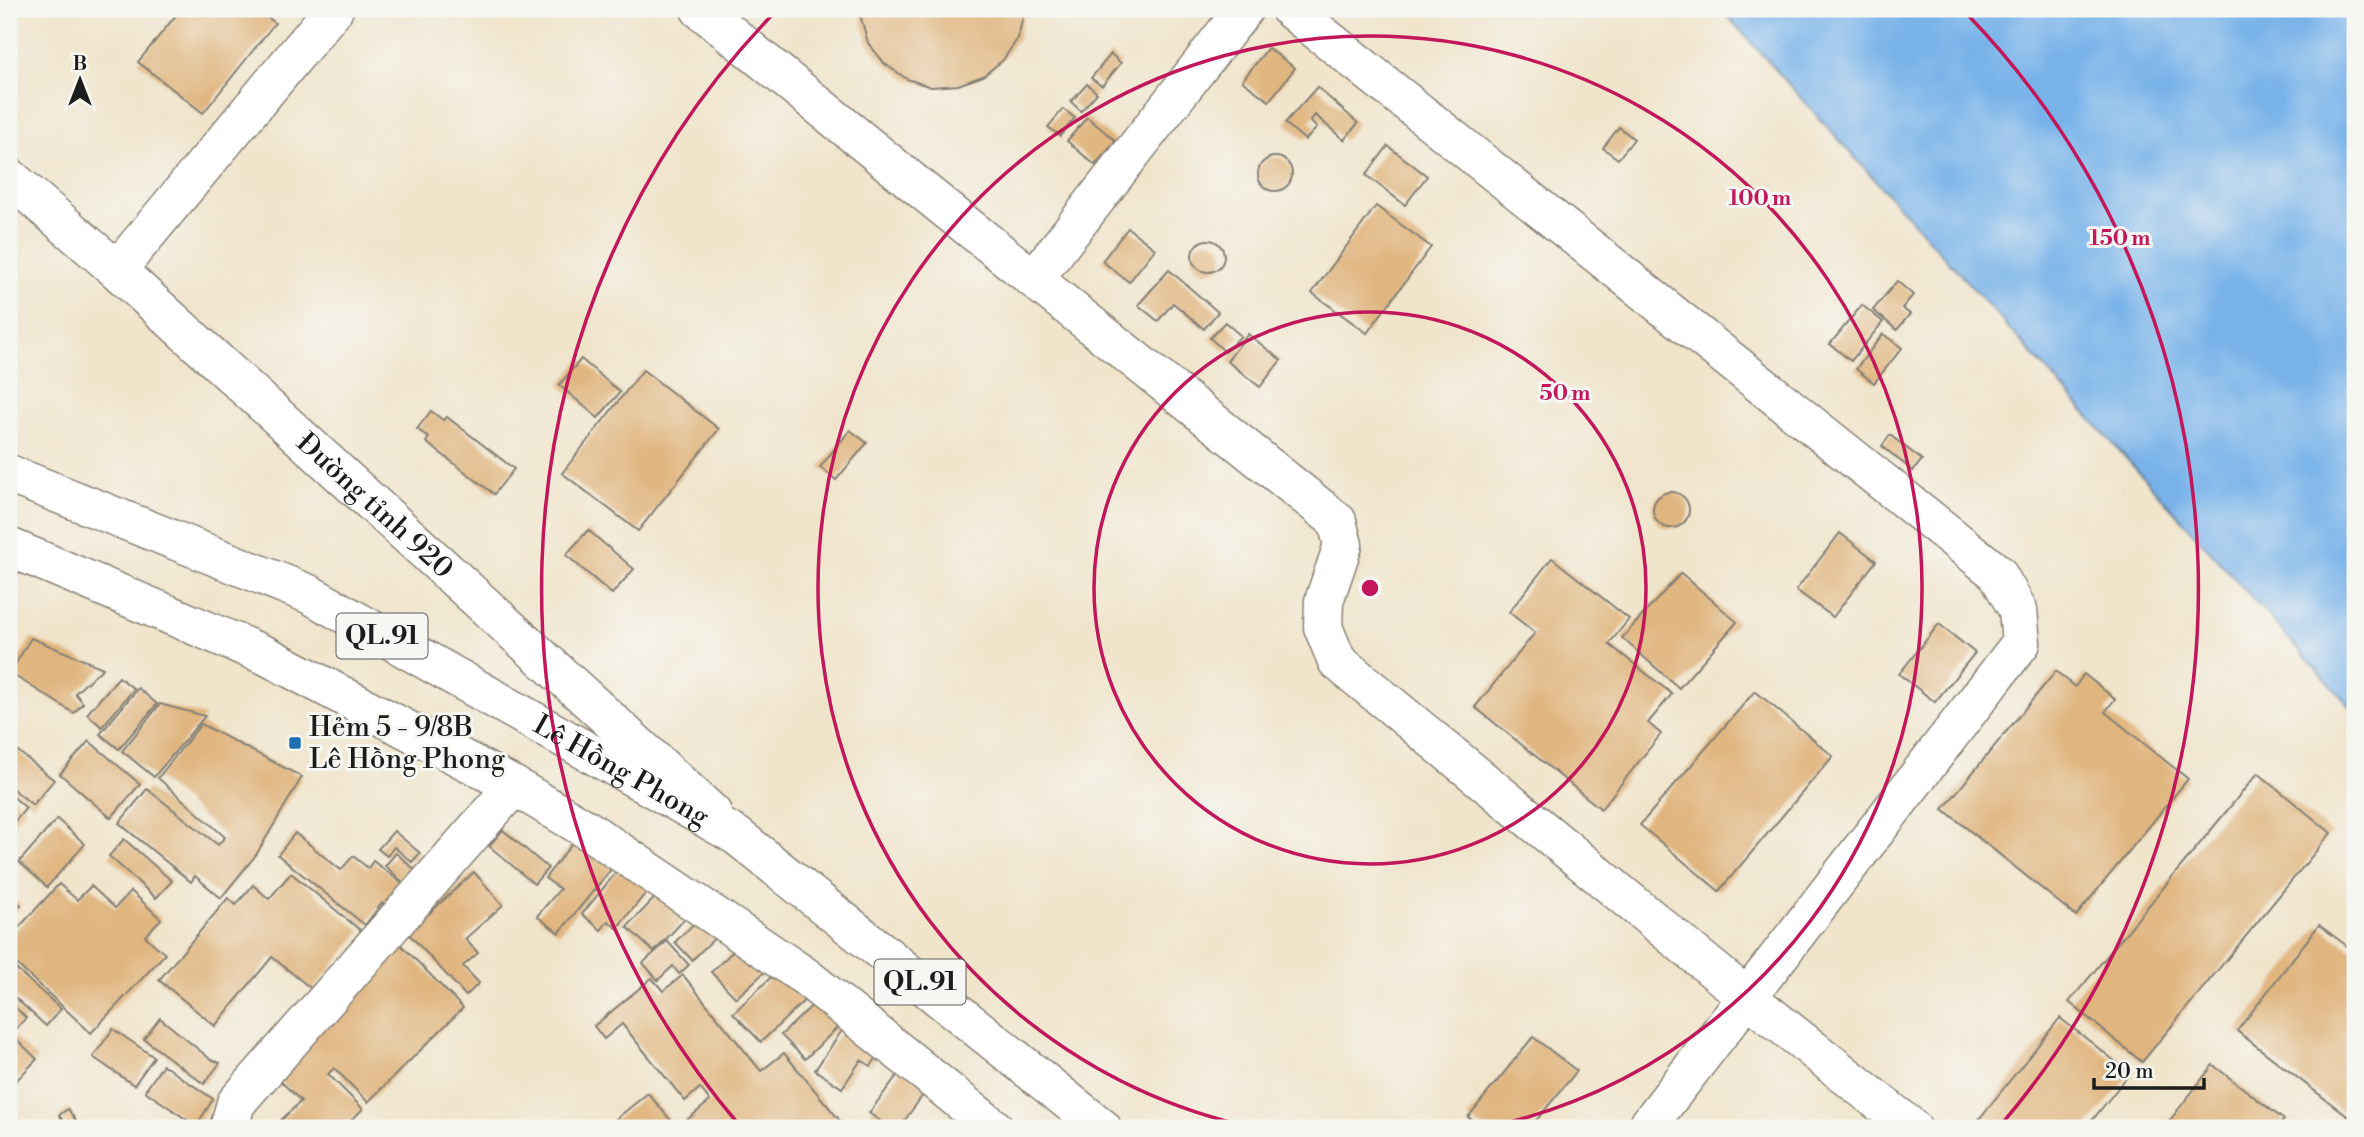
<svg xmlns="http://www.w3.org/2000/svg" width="2364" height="1137" viewBox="0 0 2364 1137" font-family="'Libre Bodoni',serif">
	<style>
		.water { fill: #78b2e9; stroke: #4a6782; stroke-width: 2 }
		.building { fill: #e0b57f }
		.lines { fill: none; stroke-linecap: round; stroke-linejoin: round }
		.minor-casing { stroke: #868074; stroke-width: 41 }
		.major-casing { stroke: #868074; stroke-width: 41 }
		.highway-casing { stroke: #868074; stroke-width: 41 }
		.minor { stroke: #fff; stroke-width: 38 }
		.major { stroke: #fff; stroke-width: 38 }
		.highway { stroke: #fff; stroke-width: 38 }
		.ring { fill: none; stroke: #c2185b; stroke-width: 3.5 }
		.poi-dot { fill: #1f6fb2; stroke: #f6f6f2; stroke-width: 2.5 }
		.labels { text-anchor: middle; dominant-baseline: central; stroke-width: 6; stroke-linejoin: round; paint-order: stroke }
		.shield { fill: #f6f6f2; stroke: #5d5d5c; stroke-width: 2 }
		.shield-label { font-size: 26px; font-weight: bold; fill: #1c1c1c }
		.street-label { font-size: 28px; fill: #1c1c1c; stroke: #f6f6f2 }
		.poi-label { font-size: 28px; fill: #1c1c1c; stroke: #f6f6f2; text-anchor: start }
		.centre { fill: #c2185b; stroke: #f6f6f2; stroke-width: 3.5 }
		.ring-label { font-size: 21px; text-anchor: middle; font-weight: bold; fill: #c2185b; stroke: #f6f6f2; stroke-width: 6; stroke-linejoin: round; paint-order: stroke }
	</style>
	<rect width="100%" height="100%" fill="#f6f6f2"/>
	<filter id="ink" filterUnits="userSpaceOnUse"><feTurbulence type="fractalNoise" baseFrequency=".0143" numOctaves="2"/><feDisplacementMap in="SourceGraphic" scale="14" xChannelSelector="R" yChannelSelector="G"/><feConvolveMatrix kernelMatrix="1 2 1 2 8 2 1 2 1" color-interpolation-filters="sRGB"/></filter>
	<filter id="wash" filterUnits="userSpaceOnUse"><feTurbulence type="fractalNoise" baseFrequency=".00686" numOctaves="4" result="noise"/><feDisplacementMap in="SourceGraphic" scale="28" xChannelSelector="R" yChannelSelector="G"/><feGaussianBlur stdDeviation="1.57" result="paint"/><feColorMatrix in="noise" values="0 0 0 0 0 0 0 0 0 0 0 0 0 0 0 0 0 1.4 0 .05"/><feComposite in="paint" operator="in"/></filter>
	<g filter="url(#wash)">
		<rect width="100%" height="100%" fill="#f0e4cb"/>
		<path class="water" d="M 1721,9 L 2355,9 L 2355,712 Z"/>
		<g id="blocks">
			<g class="building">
				<path d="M 181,9 L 257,9 L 275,23 L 203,113 L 138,62 Z"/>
				<path d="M 860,9 L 1024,9 L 1024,12 L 1018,38 L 1003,60 L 983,76 L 958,85 L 931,87 L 907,79 L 885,64 L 868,43 L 861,18 Z"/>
				<path d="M 1268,48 L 1295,68 L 1269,101 L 1242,81 Z"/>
				<path d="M 1111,54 L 1121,63 L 1102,86 L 1091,78 Z"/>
				<path d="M 1087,84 L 1097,93 L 1081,111 L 1071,102 Z"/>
				<path d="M 1317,87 L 1358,123 L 1344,140 L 1315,115 L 1310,121 L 1317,128 L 1305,140 L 1285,123 Z"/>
				<path d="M 1063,109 L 1075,118 L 1060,136 L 1048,127 Z"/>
				<path d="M 1087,117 L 1116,141 L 1095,165 L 1067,141 Z"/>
				<path d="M 1619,127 L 1634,139 L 1618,159 L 1603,148 Z"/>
				<path d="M 1388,146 L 1427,176 L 1405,205 L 1366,175 Z"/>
				<circle cx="1275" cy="174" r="17"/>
				<path d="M 1376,206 L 1431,247 L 1367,333 L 1312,293 Z"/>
				<path d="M 1128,228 L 1155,249 L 1129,282 L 1102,261 Z"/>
				<circle cx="1208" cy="256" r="16"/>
				<path d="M 1169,270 L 1218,312 L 1204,329 L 1173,303 L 1158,321 L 1138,305 Z"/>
				<path d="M 1897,281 L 1913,295 L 1902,308 L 1910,314 L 1897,330 L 1873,310 Z"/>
				<path d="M 1862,305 L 1883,322 L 1851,361 L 1830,344 Z"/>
				<path d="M 1225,322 L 1241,336 L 1225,352 L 1210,338 Z"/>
				<path d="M 1248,334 L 1281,360 L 1260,387 L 1227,361 Z"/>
				<path d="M 1883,334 L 1902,348 L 1874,383 L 1856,369 Z"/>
				<path d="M 581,359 L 620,392 L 598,418 L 559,385 Z"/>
				<path d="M 643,370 L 719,429 L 638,531 L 562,473 Z"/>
				<path d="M 431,411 L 443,420 L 447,417 L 514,469 L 494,494 L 426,442 L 429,438 L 417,429 Z"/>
				<path d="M 850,430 L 867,443 L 836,480 L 820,467 Z"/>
				<path d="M 1890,435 L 1922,460 L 1913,471 L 1882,446 Z"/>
				<circle cx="1671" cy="510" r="18"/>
				<path d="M 588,530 L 634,569 L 612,594 L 566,555 Z"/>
				<path d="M 1840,533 L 1876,561 L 1833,617 L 1796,590 Z"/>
				<path d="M 1552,558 L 1629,619 L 1609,644 L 1672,694 L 1648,723 L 1661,734 L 1601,809 L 1475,707 L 1535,633 L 1509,612 Z"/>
				<path d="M 1681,573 L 1737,622 L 1679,688 L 1622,638 Z"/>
				<path d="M 1939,624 L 1975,653 L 1935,702 L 1899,674 Z"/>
				<path d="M 31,638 L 103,668 L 75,693 L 83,703 L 74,713 L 10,673 Z"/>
				<path d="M 2056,671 L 2075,687 L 2084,674 L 2115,699 L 2105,712 L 2188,779 L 2076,916 L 1943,809 Z"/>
				<path d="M 119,677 L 134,689 L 102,727 L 87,714 Z"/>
				<path d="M 138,688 L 157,704 L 119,749 L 100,734 Z"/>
				<path d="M 1755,691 L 1833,756 L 1719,891 L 1640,825 Z"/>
				<path d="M 160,704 L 205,716 L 154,777 L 122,751 Z"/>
				<path d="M 201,724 L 302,777 L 256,855 L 221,898 L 195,876 L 191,882 L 119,823 L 147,789 L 218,845 L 225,837 L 158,778 Z"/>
				<path d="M 89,741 L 140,784 L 111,818 L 60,774 Z"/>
				<path d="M 9,744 L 54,780 L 33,805 L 9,786 Z"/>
				<path d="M 2258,773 L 2331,833 L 2142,1062 L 2069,1002 Z"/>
				<path d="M 9,793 L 26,808 L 11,826 L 9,825 Z"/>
				<path d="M 57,819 L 85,844 L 47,887 L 19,862 Z"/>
				<path d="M 503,830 L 548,868 L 534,884 L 489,846 Z"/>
				<path d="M 394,831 L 420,853 L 412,862 L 394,847 L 387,856 L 378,849 Z"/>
				<path d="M 295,833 L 341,870 L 353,856 L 368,868 L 373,861 L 409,889 L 392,911 L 382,903 L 365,925 L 278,855 Z"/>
				<path d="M 124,839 L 172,881 L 156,898 L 109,856 Z"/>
				<path d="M 575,840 L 617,862 L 559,933 L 537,916 L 560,889 L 545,878 Z"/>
				<path d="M 396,853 L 424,878 L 413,891 L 385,866 Z"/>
				<path d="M 627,859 L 655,882 L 617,928 L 608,921 L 601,930 L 582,914 Z"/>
				<path d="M 474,872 L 503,905 L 465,939 L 478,953 L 463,966 L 479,983 L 466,996 L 408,933 Z"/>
				<path d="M 291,873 L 361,931 L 313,990 L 272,957 L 215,1026 L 159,980 L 228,898 L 236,905 L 253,885 L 269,899 Z"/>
				<path d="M 59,884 L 77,900 L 91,886 L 115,908 L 131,891 L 161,919 L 145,936 L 165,954 L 91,1033 L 9,957 L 9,938 Z"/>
				<path d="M 668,884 L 694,909 L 654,952 L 627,927 Z"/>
				<path d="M 9,895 L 21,905 L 9,919 Z"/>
				<path d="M 706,912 L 723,930 L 692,960 L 675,942 Z"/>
				<path d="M 2319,925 L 2355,952 L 2355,1122 L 2237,1031 Z"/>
				<path d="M 667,941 L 689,965 L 679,974 L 673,966 L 658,980 L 643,963 Z"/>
				<path d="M 398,942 L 463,1008 L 368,1102 L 334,1068 L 328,1074 L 363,1109 L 343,1128 L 273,1128 L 301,1101 L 269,1070 Z"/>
				<path d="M 743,942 L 769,968 L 736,998 L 711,972 Z"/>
				<path d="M 784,965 L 811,994 L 761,1042 L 733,1013 Z"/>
				<path d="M 16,969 L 61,1009 L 46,1026 L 9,992 L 9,976 Z"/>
				<path d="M 683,975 L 761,1071 L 784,1053 L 846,1128 L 605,1128 L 648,1093 L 677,1128 L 710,1101 L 700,1088 L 685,1101 L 622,1024 L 604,1039 L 594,1026 L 652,978 L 663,991 Z"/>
				<path d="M 819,999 L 842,1023 L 805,1059 L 781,1035 Z"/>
				<path d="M 9,1001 L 26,1018 L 11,1034 L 37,1059 L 13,1084 L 9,1081 Z"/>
				<path d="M 160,1018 L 210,1059 L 220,1063 L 204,1084 L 144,1039 Z"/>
				<path d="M 2060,1018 L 2130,1073 L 2086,1128 L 1972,1128 Z"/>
				<path d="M 850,1019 L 886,1044 L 871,1066 L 861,1060 L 842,1088 L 815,1070 Z"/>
				<path d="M 113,1029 L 154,1057 L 134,1085 L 93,1057 Z"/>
				<path d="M 1533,1037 L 1577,1071 L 1530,1128 L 1483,1128 L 1468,1117 Z"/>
				<path d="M 163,1065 L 213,1099 L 196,1126 L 145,1091 Z"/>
				<path d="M 2213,1065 L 2284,1120 L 2277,1128 L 2164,1128 Z"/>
				<path d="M 902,1069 L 928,1088 L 899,1128 L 890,1128 L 869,1113 Z"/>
				<path d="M 68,1109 L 76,1121 L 67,1126 L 59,1115 Z"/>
			</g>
		</g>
	</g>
	<g filter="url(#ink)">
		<use href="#blocks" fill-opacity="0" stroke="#868074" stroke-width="2"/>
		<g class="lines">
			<g class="minor-casing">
				<g id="minor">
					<path d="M 700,9 L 942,206 L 1337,521 L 1343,545 L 1324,601 L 1323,627 L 1337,661 L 1748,998 L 1912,1128"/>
					<path d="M 1290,9 L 1997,573 L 2018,610 L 2021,643 L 1646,1128"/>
					<path d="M 117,270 L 334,9"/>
					<path d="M 1034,279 L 1244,9"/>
					<path d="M 229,1128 L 236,1103 L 514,786"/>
				</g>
			</g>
			<g class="major-casing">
				<g id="major">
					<path id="s1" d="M 9,177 L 117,270 L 712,813"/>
				</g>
			</g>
			<g class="highway-casing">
				<g id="highway">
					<path id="s2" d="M 9,474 L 309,594 L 737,836 L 1102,1128"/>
					<path d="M 9,547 L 267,656 L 514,786 L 586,829 L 806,977 L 994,1128"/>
				</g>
			</g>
			<use href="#minor" class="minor"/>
			<use href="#major" class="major"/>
			<use href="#highway" class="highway"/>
		</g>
	</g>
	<g class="ring">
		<circle cx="1370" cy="588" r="276"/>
		<path d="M1255 1128A552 552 0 1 1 1485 1128"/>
		<path d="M740 1126A828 828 0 0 1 774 13M1966 13A828 828 0 0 1 2000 1126"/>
	</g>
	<rect class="poi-dot" x="288" y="736" width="14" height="14" rx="3.5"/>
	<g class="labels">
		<g class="shield">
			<rect x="336.5" y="613.5" width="91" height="45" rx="5"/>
			<rect x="874.5" y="959.5" width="91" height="45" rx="5"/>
		</g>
		<g class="shield-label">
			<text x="382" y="636">QL.91</text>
			<text x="920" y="982">QL.91</text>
		</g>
		<g class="street-label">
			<text stroke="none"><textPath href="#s1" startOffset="492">Đường tỉnh 920</textPath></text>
			<text stroke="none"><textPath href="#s2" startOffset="682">Lê Hồng Phong</textPath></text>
		</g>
		<g class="poi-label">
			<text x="309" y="727">Hẻm 5 - 9/8B<tspan x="309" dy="32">Lê Hồng Phong</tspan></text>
		</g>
	</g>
	<circle cx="1370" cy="588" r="10" class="centre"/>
	<g class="ring-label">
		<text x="1760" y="205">100 m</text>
		<text x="2120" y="245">150 m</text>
		<text x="1565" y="400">50 m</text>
	</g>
	<rect width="2364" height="1137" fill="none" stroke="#f6f6f2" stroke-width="35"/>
	<g transform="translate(80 80)" stroke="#f6f6f2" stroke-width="5" paint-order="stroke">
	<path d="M0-5L12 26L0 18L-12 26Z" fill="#1c1c1c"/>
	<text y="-10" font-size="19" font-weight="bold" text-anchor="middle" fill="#1c1c1c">B</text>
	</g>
	<path d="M2094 1078v10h110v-10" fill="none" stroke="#1c1c1c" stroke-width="3.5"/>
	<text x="2105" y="1078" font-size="21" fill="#1c1c1c" stroke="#f6f6f2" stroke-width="5" paint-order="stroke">20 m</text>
</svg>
